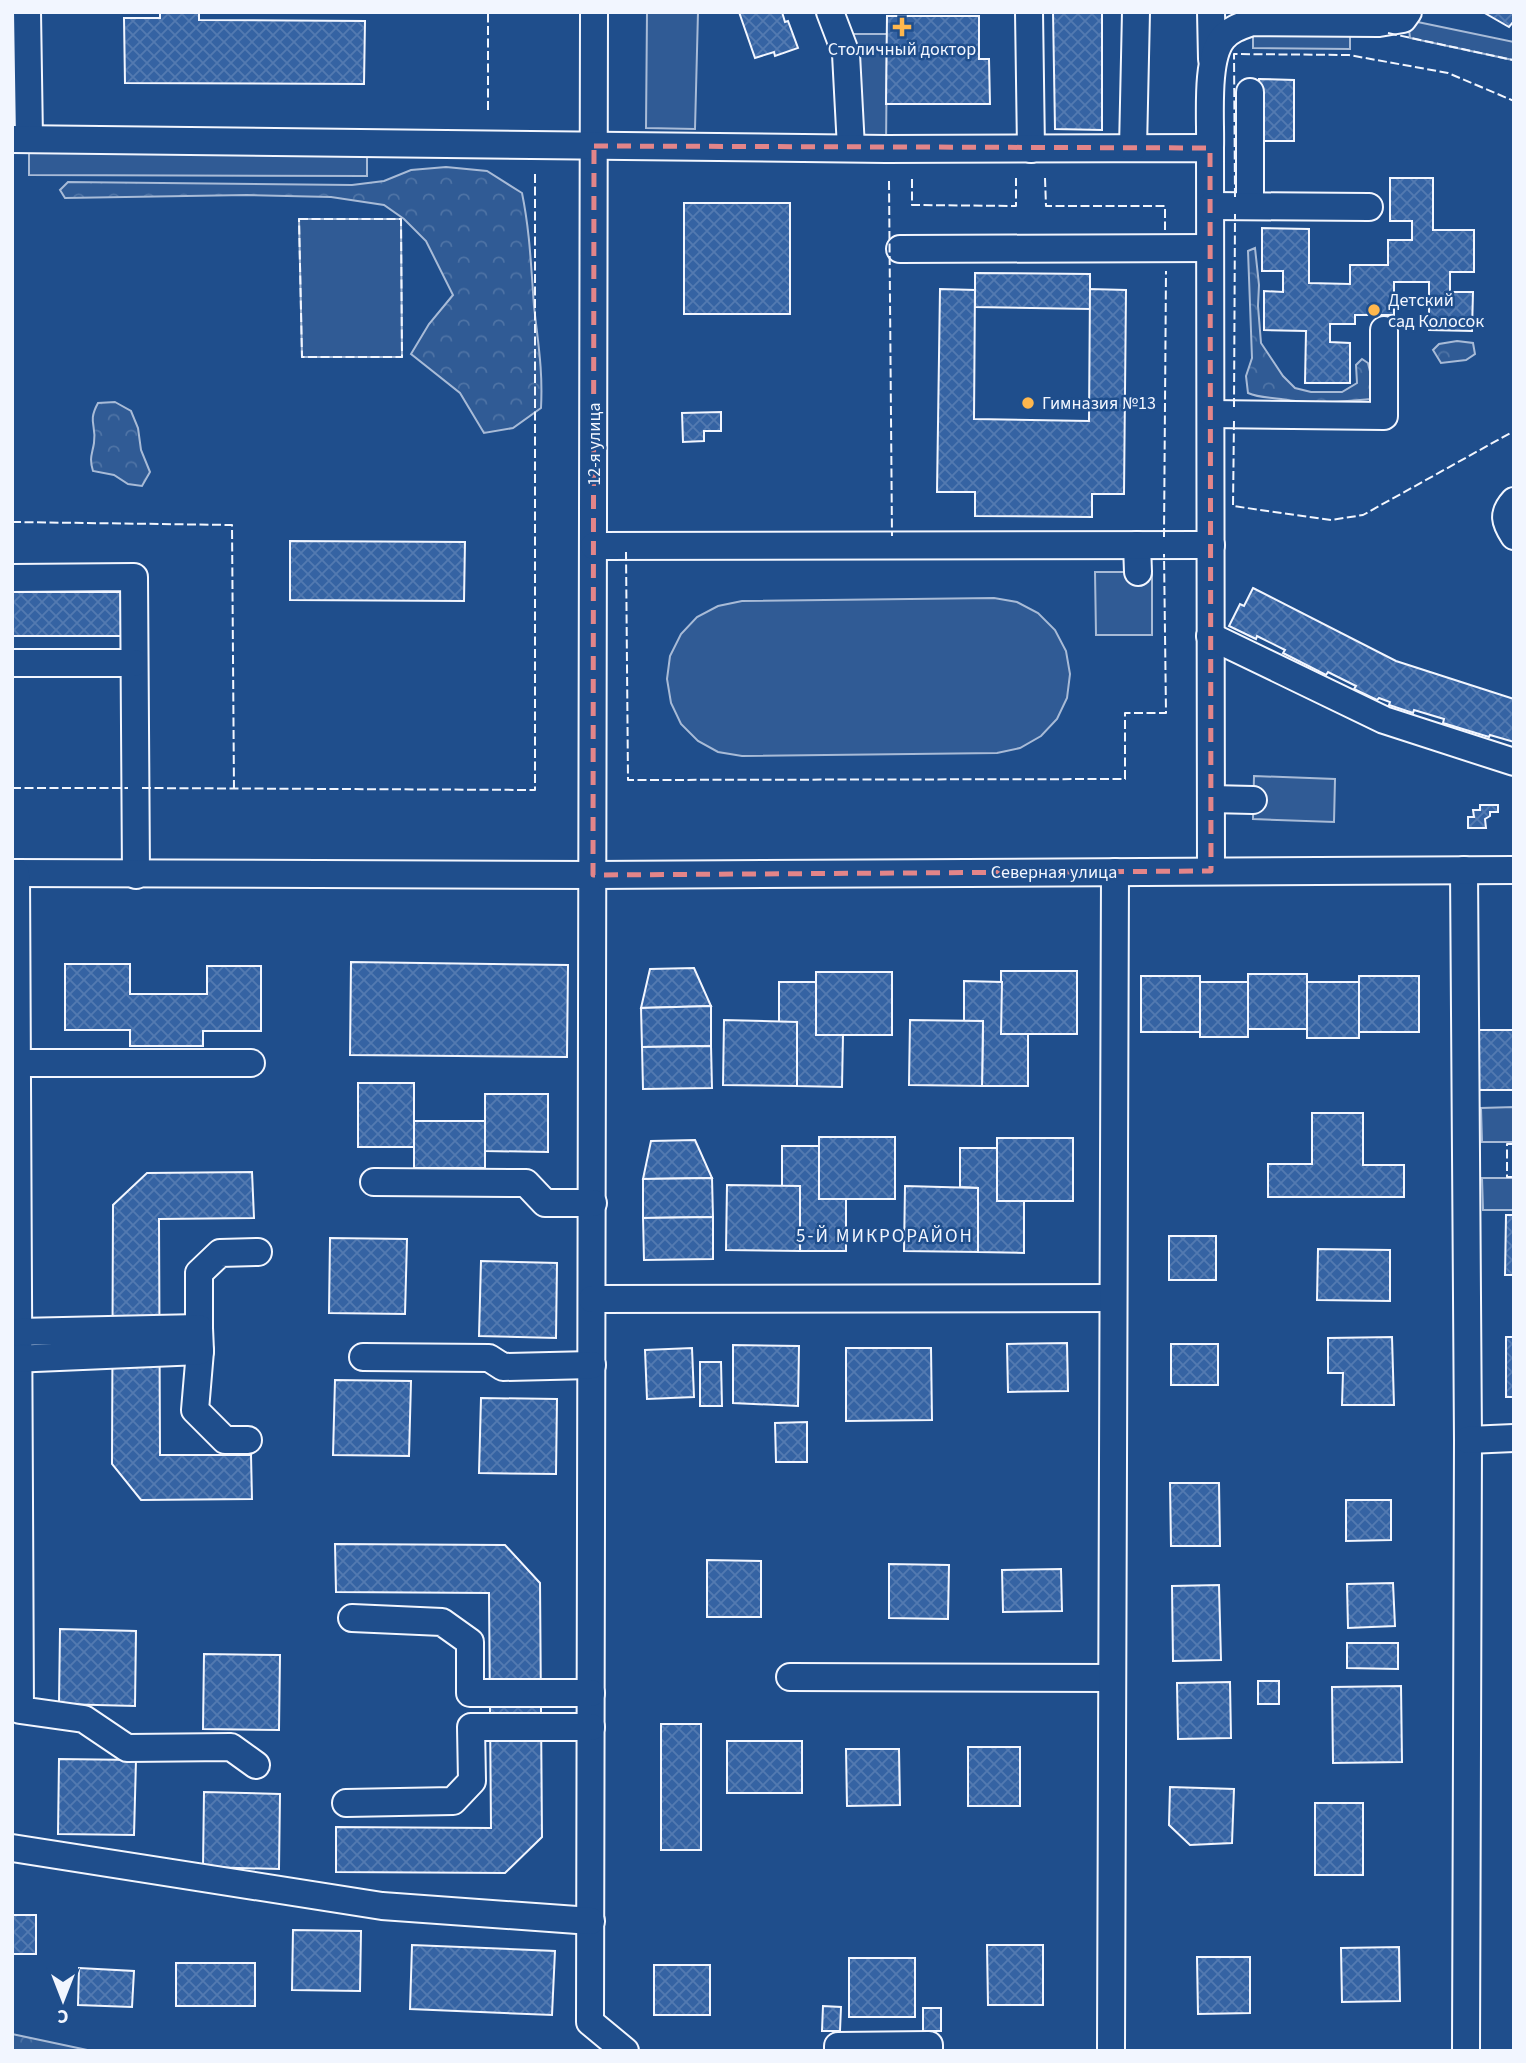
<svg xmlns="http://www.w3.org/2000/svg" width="1526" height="2063" viewBox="0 0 1526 2063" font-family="'Source Sans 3',sans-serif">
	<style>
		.forest { fill: url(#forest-crowns); stroke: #a8bbd7; stroke-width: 2 }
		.built { fill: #305b95; stroke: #a8bbd7; stroke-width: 2 }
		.building { fill: url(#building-cross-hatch); stroke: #f2f6ff; stroke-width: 2 }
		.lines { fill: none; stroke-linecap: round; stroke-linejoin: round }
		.minor-casing { stroke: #f2f6ff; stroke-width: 30 }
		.minor { stroke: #1f4e8c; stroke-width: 26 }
		.fence { stroke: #f2f6ff; stroke-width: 2; stroke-dasharray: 9 3.5; stroke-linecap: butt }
		.marked { fill: none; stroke: #e38589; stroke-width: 5; stroke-dasharray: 14 9; stroke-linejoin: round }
		.poi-dot { fill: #ffb74d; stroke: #1f4e8c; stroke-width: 2.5 }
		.labels { text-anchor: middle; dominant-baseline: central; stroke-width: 5; stroke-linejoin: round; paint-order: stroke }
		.poi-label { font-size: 18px; fill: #f2f6ff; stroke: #1f4e8c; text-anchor: start }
		.street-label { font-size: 18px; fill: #f2f6ff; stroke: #1f4e8c }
		.neighbourhood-label { font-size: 19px; letter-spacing: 2px; fill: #f2f6ff; stroke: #1f4e8c }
	</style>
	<defs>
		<pattern id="forest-crowns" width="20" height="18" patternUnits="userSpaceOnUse" patternTransform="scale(1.75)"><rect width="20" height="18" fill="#305b95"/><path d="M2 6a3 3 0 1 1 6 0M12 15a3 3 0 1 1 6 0" fill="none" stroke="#4e73a5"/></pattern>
		<pattern id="building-cross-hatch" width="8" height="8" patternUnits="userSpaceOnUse" patternTransform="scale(1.75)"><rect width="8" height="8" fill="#3563a3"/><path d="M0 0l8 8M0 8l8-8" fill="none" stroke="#537ab1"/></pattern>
	</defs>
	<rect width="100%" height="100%" fill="#1f4e8c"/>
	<g class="forest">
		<path d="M 446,167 L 487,171 L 522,193 C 530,232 531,267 534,306 C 538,343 543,370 541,408 L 513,428 L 484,433 L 460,393 L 411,354 L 429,324 L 453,295 L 426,241 L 404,219 L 384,205 L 331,197 L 247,195 L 65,198 L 60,190 L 68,182 L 352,185 L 384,181 L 411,170 Z"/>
		<path d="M 1255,248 L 1259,285 L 1258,306 L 1261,343 L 1283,376 L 1295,388 L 1311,392 L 1342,392 L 1357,383 L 1356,365 L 1362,359 L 1368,363 L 1373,384 L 1370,399 C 1336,402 1315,405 1281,399 C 1269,397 1259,398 1248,393 L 1246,376 L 1252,358 L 1248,251 Z"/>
		<path d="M 1457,341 L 1473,343 L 1475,354 L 1466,360 L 1441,363 L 1433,350 L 1439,344 Z"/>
		<path d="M 115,402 L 131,411 L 138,428 L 141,450 L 150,472 L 142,486 L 128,484 L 114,475 L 93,471 C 89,458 92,455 94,443 C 97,425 87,423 98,403 Z"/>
		<path d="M 12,2034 L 92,2051 L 12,2051 Z"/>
	</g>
	<g class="built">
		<path d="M 647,12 L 698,12 L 695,129 L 646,128 Z"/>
		<path d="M 1408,20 L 1514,42 L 1514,58 L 1513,60 L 1410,38 Z"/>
		<path d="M 1253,31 L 1350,32 L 1350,49 L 1253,48 Z"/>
		<path d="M 838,34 L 887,34 L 886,149 L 851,148 Z"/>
		<path d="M 29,139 L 367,141 L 367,176 L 29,175 Z"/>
		<path d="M 299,219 L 401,219 L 402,357 L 302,357 Z"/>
		<path d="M 1095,572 L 1152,572 L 1152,635 L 1096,635 Z"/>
		<path d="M 994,598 L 1017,602 L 1038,613 L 1055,630 L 1066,651 L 1070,674 L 1067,698 L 1057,719 L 1041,736 L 1020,748 L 997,753 L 742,756 L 718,752 L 698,741 L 681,724 L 671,703 L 667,679 L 670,656 L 681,634 L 697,617 L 718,606 L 742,601 Z"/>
		<path d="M 1254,776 L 1335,779 L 1334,822 L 1253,819 Z"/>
		<path d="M 1514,1107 L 1514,1142 L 1482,1142 L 1481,1108 Z"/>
		<path d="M 1482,1178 L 1514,1178 L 1514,1210 L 1483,1210 Z"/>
	</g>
	<g class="building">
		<path d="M 160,12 L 199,12 L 199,20 L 365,21 L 364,84 L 125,83 L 124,18 L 160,18 Z"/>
		<path d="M 739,12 L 782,12 L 785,22 L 788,21 L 798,48 L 775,56 L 774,52 L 755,58 Z"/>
		<path d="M 1053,12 L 1102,12 L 1102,130 L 1055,129 Z"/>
		<path d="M 1483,12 L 1514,12 L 1514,21 L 1509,27 Z"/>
		<path d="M 887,16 L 979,16 L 979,59 L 989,59 L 990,104 L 886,104 Z"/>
		<path d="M 1259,79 L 1294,80 L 1294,141 L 1260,141 Z"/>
		<path d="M 1390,178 L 1433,178 L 1433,230 L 1474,230 L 1474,272 L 1450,272 L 1450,292 L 1473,292 L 1472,331 L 1429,330 L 1429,282 L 1394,282 L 1394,315 L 1355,315 L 1355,324 L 1330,324 L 1330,342 L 1350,343 L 1350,383 L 1305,383 L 1306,331 L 1264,330 L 1264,291 L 1283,292 L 1283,271 L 1262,271 L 1262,228 L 1309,229 L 1309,283 L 1350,284 L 1350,265 L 1388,265 L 1388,240 L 1412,240 L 1412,221 L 1390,221 Z"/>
		<rect x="684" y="203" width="106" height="111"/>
		<path d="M 975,273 L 1090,274 L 1090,309 L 975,307 Z"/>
		<path d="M 940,289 L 975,290 L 974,419 L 1089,421 L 1090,289 L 1126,290 L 1124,494 L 1092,494 L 1092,517 L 975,516 L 975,492 L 937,492 Z"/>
		<path d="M 721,412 L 721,431 L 704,431 L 704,441 L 683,442 L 682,413 Z"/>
		<path d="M 290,541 L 465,542 L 464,601 L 290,600 Z"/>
		<path d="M 1253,588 L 1396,661 L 1514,699 L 1514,742 L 1490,735 L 1489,737 L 1443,723 L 1444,719 L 1414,710 L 1413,713 L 1389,705 L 1390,702 L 1379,698 L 1377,700 L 1354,689 L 1356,686 L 1328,672 L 1326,675 L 1283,653 L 1285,650 L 1257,636 L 1256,639 L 1229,626 L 1240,604 L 1244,606 Z"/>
		<rect x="12" y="592" width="113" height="44"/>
		<path d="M 1480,805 L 1498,805 L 1498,812 L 1490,812 L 1490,816 L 1485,819 L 1486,828 L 1468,828 L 1468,817 L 1474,817 L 1473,810 L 1480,810 Z"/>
		<path d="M 351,962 L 568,965 L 567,1057 L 350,1055 Z"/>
		<path d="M 65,964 L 130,964 L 130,994 L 207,994 L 207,966 L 261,966 L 261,1031 L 203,1031 L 203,1046 L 130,1046 L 130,1030 L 65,1030 Z"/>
		<path d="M 694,968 L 711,1006 L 641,1008 L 650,969 Z"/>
		<rect x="1001" y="971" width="76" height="63"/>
		<rect x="816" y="972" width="76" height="63"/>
		<rect x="1248" y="974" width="59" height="55"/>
		<rect x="1141" y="976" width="59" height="56"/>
		<rect x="1359" y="976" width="60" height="56"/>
		<path d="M 964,981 L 1002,982 L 1001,1034 L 1028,1034 L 1028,1086 L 982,1086 L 983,1021 L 964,1021 Z"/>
		<path d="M 779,982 L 816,982 L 816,1035 L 843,1035 L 842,1087 L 797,1086 L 797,1022 L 779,1022 Z"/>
		<rect x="1200" y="982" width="48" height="55"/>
		<rect x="1307" y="982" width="52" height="56"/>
		<path d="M 711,1006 L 711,1046 L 642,1047 L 641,1008 Z"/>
		<path d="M 724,1020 L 797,1022 L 797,1086 L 723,1085 Z"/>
		<path d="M 910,1020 L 983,1021 L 982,1086 L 909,1085 Z"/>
		<rect x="1479" y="1030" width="35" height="60"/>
		<path d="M 711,1046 L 712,1088 L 643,1089 L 642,1047 Z"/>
		<rect x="358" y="1083" width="56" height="64"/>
		<path d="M 485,1094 L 548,1094 L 548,1152 L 485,1151 Z"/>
		<path d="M 1312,1113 L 1363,1113 L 1363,1165 L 1404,1165 L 1404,1197 L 1268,1197 L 1268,1164 L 1312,1164 Z"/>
		<rect x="414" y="1121" width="71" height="47"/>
		<rect x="819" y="1137" width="76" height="62"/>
		<rect x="997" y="1138" width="76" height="63"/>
		<path d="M 695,1140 L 712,1178 L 643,1179 L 651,1141 Z"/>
		<path d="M 782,1146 L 819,1146 L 819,1199 L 846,1199 L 846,1251 L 800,1251 L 800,1186 L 782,1186 Z"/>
		<path d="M 960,1148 L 997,1148 L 997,1201 L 1024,1201 L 1024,1253 L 978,1252 L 978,1188 L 960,1187 Z"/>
		<path d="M 252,1172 L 254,1218 L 159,1219 L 160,1455 L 251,1455 L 252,1499 L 141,1500 L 112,1464 L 113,1205 L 147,1173 Z"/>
		<path d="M 712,1178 L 713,1217 L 643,1218 L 643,1179 Z"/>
		<path d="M 727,1185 L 800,1186 L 800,1251 L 726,1250 Z"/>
		<path d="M 905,1186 L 978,1188 L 978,1252 L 904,1251 Z"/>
		<path d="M 1506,1215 L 1514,1215 L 1514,1275 L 1505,1275 Z"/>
		<path d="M 713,1217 L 713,1259 L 644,1260 L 643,1218 Z"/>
		<rect x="1169" y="1236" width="47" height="44"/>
		<path d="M 330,1238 L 407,1239 L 405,1314 L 329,1313 Z"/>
		<path d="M 1318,1249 L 1390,1250 L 1390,1301 L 1317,1300 Z"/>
		<path d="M 481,1261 L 557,1263 L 556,1338 L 479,1336 Z"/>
		<path d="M 1392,1337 L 1394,1405 L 1342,1405 L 1343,1373 L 1328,1373 L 1328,1338 Z"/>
		<rect x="1506" y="1337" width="8" height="60"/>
		<path d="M 1067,1343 L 1068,1391 L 1008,1392 L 1007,1344 Z"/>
		<rect x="1171" y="1344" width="47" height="41"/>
		<path d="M 733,1345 L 799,1346 L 798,1406 L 733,1403 Z"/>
		<path d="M 692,1348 L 694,1397 L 647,1399 L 645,1350 Z"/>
		<path d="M 846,1348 L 931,1348 L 932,1420 L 846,1421 Z"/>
		<path d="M 700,1362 L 721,1362 L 722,1406 L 700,1406 Z"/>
		<path d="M 335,1380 L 411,1381 L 409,1456 L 333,1455 Z"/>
		<path d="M 481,1398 L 557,1399 L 556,1474 L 479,1473 Z"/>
		<path d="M 807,1422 L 807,1462 L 776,1462 L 775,1423 Z"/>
		<path d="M 1170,1483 L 1219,1483 L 1220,1546 L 1171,1546 Z"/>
		<path d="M 1346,1500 L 1391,1500 L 1391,1540 L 1346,1541 Z"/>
		<path d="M 335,1544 L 505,1545 L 540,1583 L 542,1837 L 505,1873 L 336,1872 L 336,1827 L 491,1828 L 489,1593 L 336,1592 Z"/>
		<path d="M 707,1560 L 761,1561 L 761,1617 L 707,1617 Z"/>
		<path d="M 889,1564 L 949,1565 L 948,1619 L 889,1618 Z"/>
		<path d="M 1061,1569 L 1062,1611 L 1003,1612 L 1002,1570 Z"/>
		<path d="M 1393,1583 L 1395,1626 L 1348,1628 L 1347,1584 Z"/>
		<path d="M 1219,1585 L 1221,1660 L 1173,1661 L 1172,1586 Z"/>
		<path d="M 60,1629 L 136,1631 L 135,1706 L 59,1704 Z"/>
		<path d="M 1347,1643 L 1398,1643 L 1398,1669 L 1347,1668 Z"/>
		<path d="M 204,1654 L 280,1655 L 279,1730 L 203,1729 Z"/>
		<rect x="1258" y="1681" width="21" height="23"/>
		<path d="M 1230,1682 L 1231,1738 L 1178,1739 L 1177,1683 Z"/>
		<path d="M 1401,1686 L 1402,1762 L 1333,1763 L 1332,1687 Z"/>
		<rect x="661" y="1724" width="40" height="126"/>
		<rect x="727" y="1741" width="75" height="52"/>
		<rect x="968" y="1747" width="52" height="59"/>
		<path d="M 846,1749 L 899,1749 L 900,1805 L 847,1806 Z"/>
		<path d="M 59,1759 L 136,1760 L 134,1835 L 58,1834 Z"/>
		<path d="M 1170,1787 L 1234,1789 L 1232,1843 L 1190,1845 L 1169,1825 Z"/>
		<path d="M 204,1792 L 280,1794 L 279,1869 L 203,1867 Z"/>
		<rect x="1315" y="1803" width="48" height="72"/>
		<rect x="12" y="1915" width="24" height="39"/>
		<path d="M 293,1930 L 361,1931 L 360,1991 L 292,1990 Z"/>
		<path d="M 412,1945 L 555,1951 L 552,2015 L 410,2009 Z"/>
		<path d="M 987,1945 L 1043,1945 L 1043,2005 L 988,2005 Z"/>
		<path d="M 1399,1947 L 1400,2001 L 1342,2002 L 1341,1948 Z"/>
		<path d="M 1197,1957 L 1250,1957 L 1250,2013 L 1198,2014 Z"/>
		<rect x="849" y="1958" width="66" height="59"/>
		<rect x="176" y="1963" width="79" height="43"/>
		<rect x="654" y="1965" width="56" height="50"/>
		<path d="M 79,1968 L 134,1971 L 132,2007 L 78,2005 Z"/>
		<path d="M 823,2006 L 841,2007 L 840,2031 L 822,2031 Z"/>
		<rect x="923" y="2008" width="18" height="23"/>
	</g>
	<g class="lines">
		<g class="minor-casing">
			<g id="minor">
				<path d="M 27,12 L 29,139"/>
				<path d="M 594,12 L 590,2022 L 625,2051"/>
				<path d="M 830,12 L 846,54 L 851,148"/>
				<path d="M 1029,12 L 1031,149"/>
				<path d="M 1211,12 L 1212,59"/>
				<path d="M 1250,92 L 1250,206"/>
				<path d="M 12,139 L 886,149 L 1210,148 L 1211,871"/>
				<path d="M 1133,148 L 1136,12"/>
				<path d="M 1210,148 C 1211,121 1205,59 1223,38 C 1231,29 1241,26 1252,22 L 1379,23 L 1403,19 L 1408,12"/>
				<path d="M 1211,206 L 1369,207"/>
				<path d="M 900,249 L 1210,248"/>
				<path d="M 1211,414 L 1384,416 L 1384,330"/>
				<path d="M 1514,501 C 1502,514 1505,522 1514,536"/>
				<path d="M 1137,545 L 1138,572"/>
				<path d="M 594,546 L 1211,545"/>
				<path d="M 12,578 L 134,577 L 136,875"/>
				<path d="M 1210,636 L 1384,720 L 1514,762"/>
				<path d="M 12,663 L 134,663"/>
				<path d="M 1211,799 L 1253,800"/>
				<path d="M 1464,870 L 1468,1440 L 1466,2051"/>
				<path d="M 12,873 L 593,875 L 1514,870"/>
				<path d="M 16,873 L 20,1710 L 84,1719 L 127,1748 L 231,1747 L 256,1765"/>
				<path d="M 12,1063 L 251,1063"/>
				<path d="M 374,1182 L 526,1183 L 545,1203 L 593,1203"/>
				<path d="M 592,1299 L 1113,1298"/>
				<path d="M 199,1328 L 199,1273 L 220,1253 L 258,1252"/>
				<path d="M 200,1351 L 195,1410 L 225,1440 L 248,1440"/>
				<path d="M 363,1357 L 489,1358 L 503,1367 L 592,1365"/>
				<path d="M 12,1359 L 200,1351 L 199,1328 L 18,1332"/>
				<path d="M 1468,1440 L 1514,1438"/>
				<path d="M 352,1618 L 442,1622 L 470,1642 L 470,1693 L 591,1693"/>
				<path d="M 790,1677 L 1112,1678"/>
				<path d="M 346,1803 L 453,1801 L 472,1781 L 471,1727 L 591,1727"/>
				<path d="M 12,1848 L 382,1906 L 591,1921"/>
				<path d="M 838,2051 L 838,2046 L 929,2045 L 929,2051"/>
				<path d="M 1111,2051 L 1115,872"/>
			</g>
		</g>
		<use href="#minor" class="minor"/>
		<g class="fence">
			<path d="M 1388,33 L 1513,60 L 1514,58"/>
			<path d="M 488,110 L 488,12"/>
			<path d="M 1045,178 L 1046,206 L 1165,206 L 1165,230"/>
			<path d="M 912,179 L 912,205 L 1016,206 L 1016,178"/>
			<path d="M 889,181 L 892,536"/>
			<path d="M 1235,197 L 1234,54 L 1349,55 L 1448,73 L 1514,101"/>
			<path d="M 299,219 L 401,219 L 402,357 L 302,357 Z"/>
			<path d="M 1234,407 L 1235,214"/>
			<path d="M 1234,421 L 1233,506 L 1331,520 L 1363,515 L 1514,431"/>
			<path d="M 12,522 L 232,525 L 234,790"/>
			<path d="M 1164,537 L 1166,271"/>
			<path d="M 626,552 L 628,780 L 1125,779 L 1125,713 L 1166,713 L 1164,554"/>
			<path d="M 12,788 L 128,788"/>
			<path d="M 142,788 L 535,790 L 535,172"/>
			<path d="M 1514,1144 L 1507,1144 L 1507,1177 L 1514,1177"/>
		</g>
	</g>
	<path class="marked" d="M 594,146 L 1210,148 L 1211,871 L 593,875 Z"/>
	<g class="poi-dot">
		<path d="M898.5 16.5h7v7h7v7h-7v7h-7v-7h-7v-7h7z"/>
		<circle cx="1374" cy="310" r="7"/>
		<circle cx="1028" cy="403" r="7"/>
	</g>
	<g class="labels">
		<g class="poi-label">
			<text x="902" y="49" text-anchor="middle">Столичный доктор</text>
			<text x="1388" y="300">Детский<tspan x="1388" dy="21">сад Колосок</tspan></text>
			<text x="1042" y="403">Гимназия №13</text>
		</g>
		<g class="street-label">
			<text transform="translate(594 444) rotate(-90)">12-я улица</text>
			<text x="1054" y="872">Северная улица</text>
		</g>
		<g class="neighbourhood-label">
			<text x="885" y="1236">5-Й МИКРОРАЙОН</text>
		</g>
	</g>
	<rect width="1526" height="2063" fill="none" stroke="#f2f6ff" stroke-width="28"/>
	<g transform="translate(63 2000) rotate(180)" stroke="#1f4e8c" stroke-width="5" paint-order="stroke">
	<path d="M0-5L12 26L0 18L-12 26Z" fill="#f2f6ff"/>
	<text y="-10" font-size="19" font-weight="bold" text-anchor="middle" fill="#f2f6ff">С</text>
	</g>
</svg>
